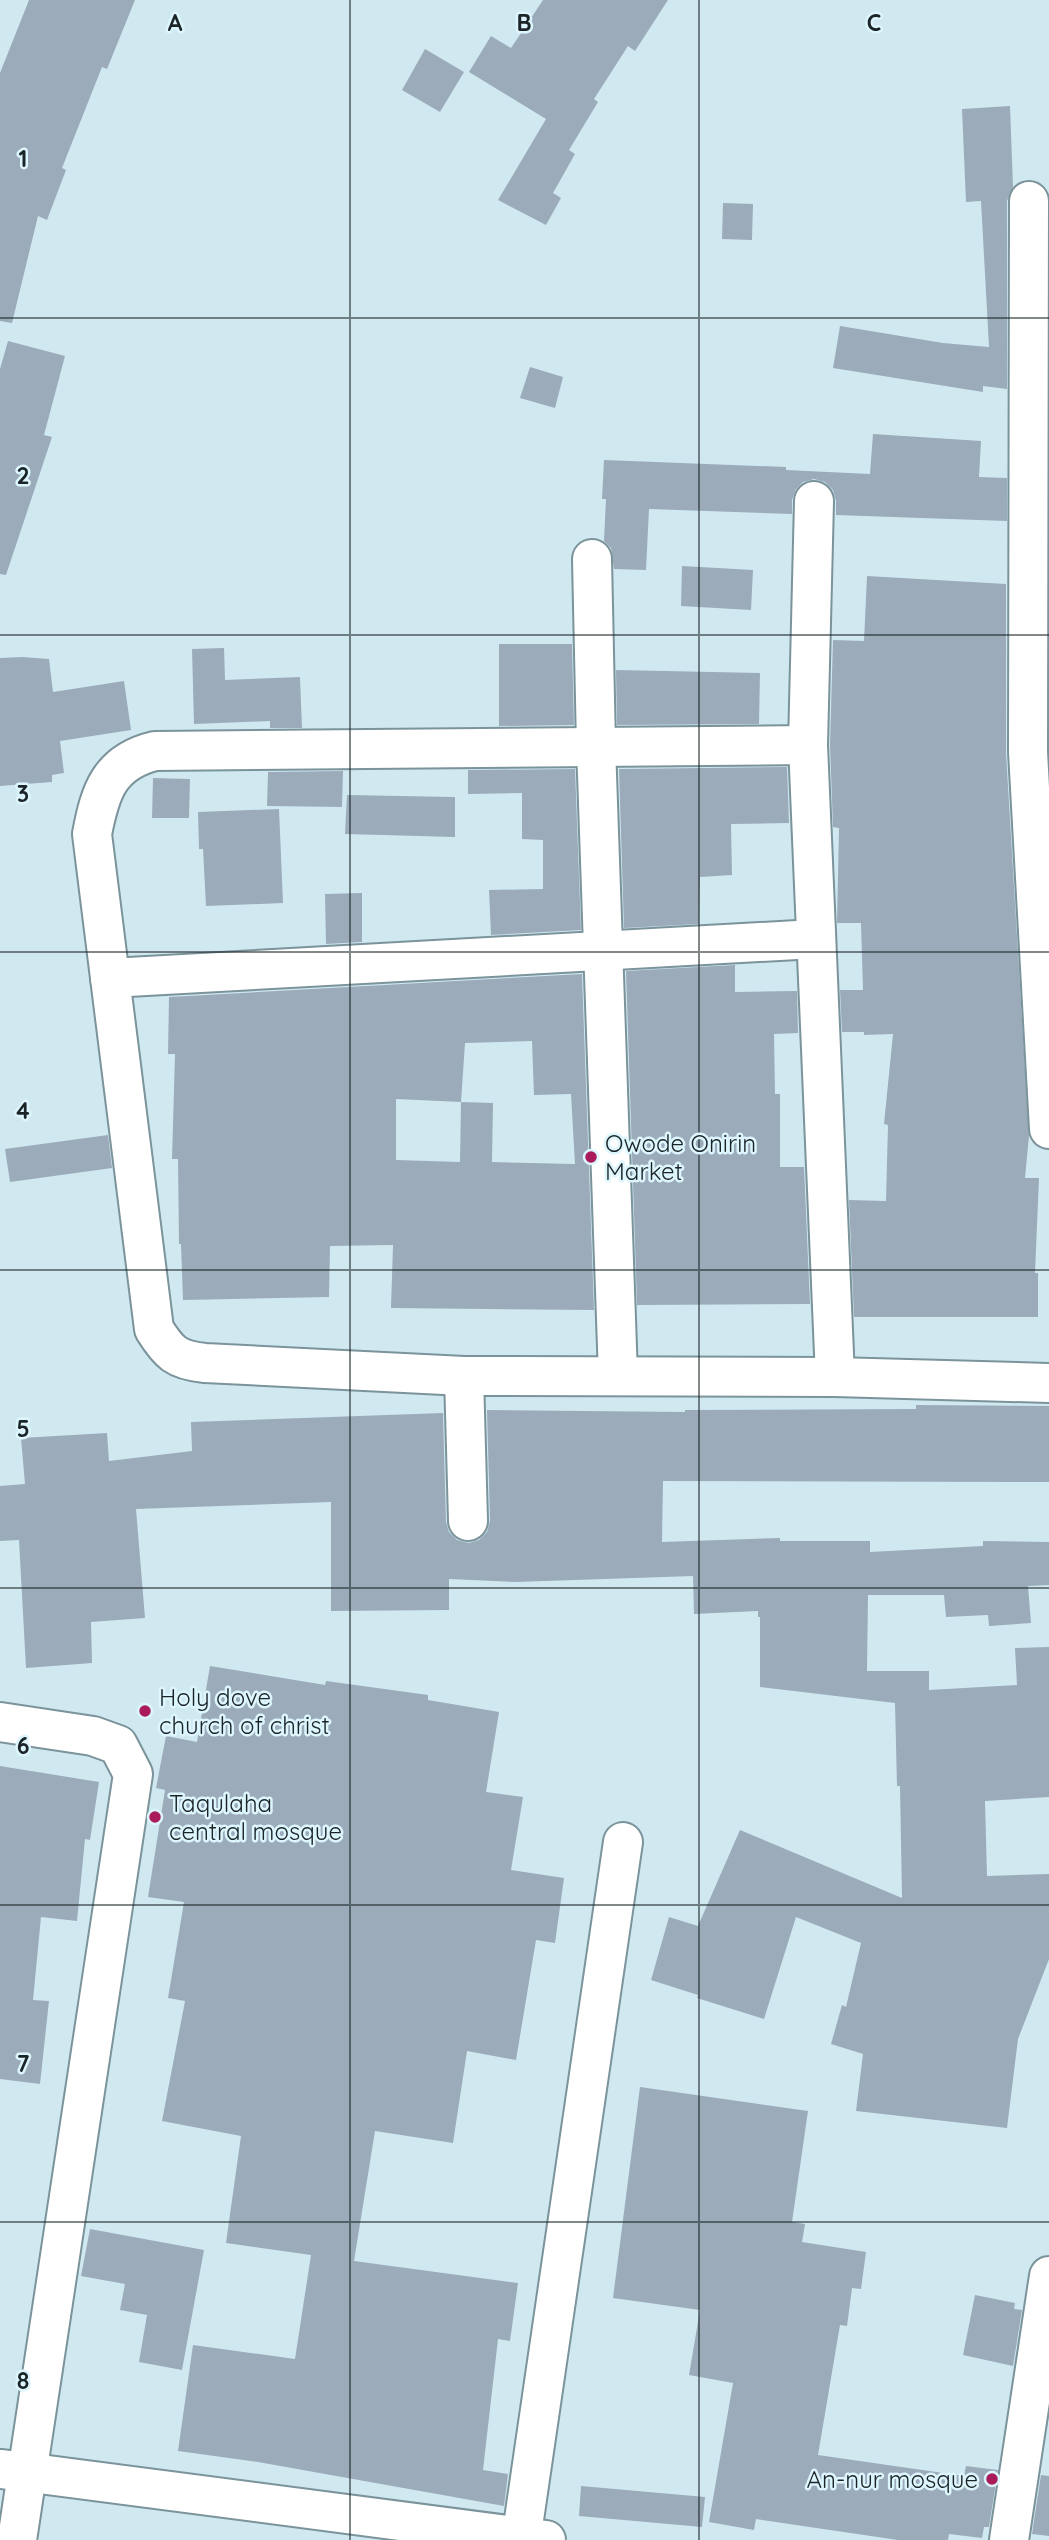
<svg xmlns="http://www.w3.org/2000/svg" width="1049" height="2540" viewBox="0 0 1049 2540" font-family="Quicksand,sans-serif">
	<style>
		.building { fill: #9babba; fill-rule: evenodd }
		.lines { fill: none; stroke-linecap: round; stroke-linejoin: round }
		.minor-casing { stroke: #7b939a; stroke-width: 42 }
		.minor { stroke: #fff; stroke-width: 38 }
		.grid { fill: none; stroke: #1b2427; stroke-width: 2; stroke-opacity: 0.55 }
		.poi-dot { fill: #aa1c59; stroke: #ddf6fe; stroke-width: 2.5 }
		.labels { text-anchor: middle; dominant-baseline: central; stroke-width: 5; stroke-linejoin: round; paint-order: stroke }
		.poi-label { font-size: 24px; fill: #1b2427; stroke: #ddf6fe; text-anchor: start }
		.grid-label { font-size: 23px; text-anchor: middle; font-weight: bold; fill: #1b2427; stroke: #ddf6fe; stroke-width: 5; stroke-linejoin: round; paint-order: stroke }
	</style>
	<rect width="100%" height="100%" fill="#d0e9f1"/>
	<g class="building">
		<path d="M 29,0 L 135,0 L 107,69 L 102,67 L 62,168 L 66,170 L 47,220 L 38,216 L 12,323 L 0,321 L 0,73 Z"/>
		<path d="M 543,0 L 668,0 L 635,51 L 628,46 L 594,99 L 598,102 L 569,150 L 575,154 L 553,193 L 561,198 L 546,225 L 498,200 L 546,119 L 469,72 L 491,36 L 511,48 Z"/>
		<path d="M 425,49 L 464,72 L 440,112 L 402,90 Z"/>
		<path d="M 1010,106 L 1013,187 L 1007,201 L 1007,389 L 983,386 L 983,392 L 833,368 L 840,326 L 943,343 L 989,347 L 981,201 L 966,202 L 962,109 Z"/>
		<path d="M 723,203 L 753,204 L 752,240 L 722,239 Z"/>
		<path d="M 8,341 L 65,356 L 44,435 L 52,437 L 6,575 L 0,574 L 0,369 Z"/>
		<path d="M 530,367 L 563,377 L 555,408 L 520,398 Z"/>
		<path d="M 873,434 L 981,441 L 979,477 L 1007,478 L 1007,521 L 836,515 L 836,501 L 833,490 L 825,482 L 814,479 L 803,482 L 796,489 L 792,500 L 792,514 L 649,509 L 646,570 L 614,569 L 611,548 L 604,541 L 606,499 L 602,499 L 604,460 L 786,467 L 786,470 L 870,474 Z"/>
		<path d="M 682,566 L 753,570 L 751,610 L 681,606 Z"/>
		<path d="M 867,576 L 1006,584 L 1006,753 L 1029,1136 L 1025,1178 L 1039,1178 L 1035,1273 L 1038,1273 L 1038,1317 L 854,1317 L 849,1200 L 886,1201 L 888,1125 L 884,1124 L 893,1034 L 864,1035 L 864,1032 L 842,1032 L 840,990 L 863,990 L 861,923 L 837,923 L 839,828 L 833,827 L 830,745 L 833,640 L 864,641 Z"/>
		<path d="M 499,644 L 572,644 L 574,725 L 499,726 Z"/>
		<path d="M 224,648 L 225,680 L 300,677 L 302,728 L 270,728 L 270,721 L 194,724 L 192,649 Z"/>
		<path d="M 22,657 L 49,659 L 53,692 L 124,681 L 131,730 L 60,741 L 64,773 L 52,775 L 52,782 L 0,786 L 0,658 Z"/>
		<path d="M 616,670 L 760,673 L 759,724 L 617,725 Z"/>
		<path d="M 787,767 L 789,823 L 731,824 L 732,875 L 700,877 L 699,924 L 624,928 L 619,769 Z"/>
		<path d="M 575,769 L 581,930 L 491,935 L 489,890 L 543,889 L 543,840 L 522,839 L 522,793 L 468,794 L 468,770 Z"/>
		<path d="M 343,771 L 342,807 L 267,806 L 268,772 Z"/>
		<path d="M 153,778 L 190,779 L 189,818 L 152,818 Z"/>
		<path d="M 347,795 L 455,797 L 455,837 L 345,834 Z"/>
		<path d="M 279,809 L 283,903 L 206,906 L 203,849 L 199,849 L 198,812 Z"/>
		<path d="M 362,893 L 362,942 L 326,944 L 325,894 Z"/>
		<path d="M 735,965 L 735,992 L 797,991 L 798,1033 L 774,1034 L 775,1094 L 780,1094 L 780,1167 L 804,1167 L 810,1304 L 637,1305 L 626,971 Z"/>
		<path d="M 582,974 L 594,1310 L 391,1308 L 393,1245 L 330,1246 L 329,1297 L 183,1300 L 181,1244 L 179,1244 L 178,1159 L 172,1159 L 175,1054 L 168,1054 L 169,997 ZM 532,1041 L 534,1095 L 571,1094 L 575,1164 L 492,1162 L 493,1103 L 461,1102 L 460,1162 L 396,1160 L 396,1099 L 461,1102 L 465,1043 Z"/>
		<path d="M 108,1135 L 112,1168 L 10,1182 L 5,1149 Z"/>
		<path d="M 916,1405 L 1049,1406 L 1049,1482 L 663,1481 L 662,1542 L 780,1538 L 780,1541 L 870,1541 L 870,1552 L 983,1546 L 983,1541 L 1049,1542 L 1049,1585 L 1028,1586 L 1031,1623 L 989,1626 L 988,1615 L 946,1617 L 944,1595 L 868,1595 L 867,1671 L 929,1671 L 929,1690 L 1017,1685 L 1015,1648 L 1049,1647 L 1049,1797 L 985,1801 L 987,1876 L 1049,1874 L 1049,1959 L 1018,2039 L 1007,2128 L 856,2111 L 863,2054 L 831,2044 L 842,2005 L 846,2007 L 861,1943 L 796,1917 L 764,2019 L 697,1998 L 698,1995 L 651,1980 L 669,1917 L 698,1926 L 740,1830 L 902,1898 L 900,1786 L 897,1786 L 895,1703 L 760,1687 L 760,1617 L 758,1617 L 758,1611 L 694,1614 L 693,1576 L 516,1582 L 449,1579 L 449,1610 L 331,1611 L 331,1502 L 136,1509 L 145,1618 L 91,1622 L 92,1663 L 26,1668 L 19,1540 L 0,1541 L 0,1486 L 25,1484 L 21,1438 L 107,1433 L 109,1461 L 192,1451 L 191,1422 L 443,1413 L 446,1522 L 449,1532 L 457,1540 L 469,1543 L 479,1540 L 487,1532 L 490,1521 L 487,1410 L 685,1412 L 685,1410 L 916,1409 Z"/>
		<path d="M 210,1666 L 325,1685 L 326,1681 L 428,1695 L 428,1700 L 499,1712 L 486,1792 L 523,1797 L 511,1870 L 564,1878 L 555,1943 L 536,1940 L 516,2060 L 467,2051 L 453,2143 L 375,2131 L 354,2261 L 518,2283 L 510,2341 L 498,2339 L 483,2470 L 508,2474 L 504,2506 L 258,2462 L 178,2451 L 193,2345 L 295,2359 L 311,2255 L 226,2243 L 241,2136 L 162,2121 L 185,2001 L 168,1998 L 184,1902 L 148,1897 L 165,1790 L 156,1788 L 166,1736 L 197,1742 Z"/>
		<path d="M 0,1766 L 99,1782 L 90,1840 L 85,1839 L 77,1921 L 41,1917 L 33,2000 L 49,2001 L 40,2084 L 0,2079 Z"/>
		<path d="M 640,2087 L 808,2111 L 792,2222 L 805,2224 L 802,2242 L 866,2252 L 861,2289 L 852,2288 L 847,2326 L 840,2325 L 818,2455 L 964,2476 L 966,2466 L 998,2470 L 989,2527 L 984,2527 L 982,2538 L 949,2534 L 948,2540 L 898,2540 L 756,2519 L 754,2530 L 709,2522 L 733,2383 L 689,2375 L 700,2310 L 613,2298 Z"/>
		<path d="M 90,2229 L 204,2250 L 182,2370 L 139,2362 L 147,2315 L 120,2310 L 125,2284 L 81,2276 Z"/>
		<path d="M 975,2295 L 1015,2303 L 1014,2309 L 1022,2310 L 1013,2366 L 963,2355 Z"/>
		<path d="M 1041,2475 L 1049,2476 L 1049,2536 L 1032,2534 Z"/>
		<path d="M 581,2486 L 705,2497 L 702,2527 L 579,2516 Z"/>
	</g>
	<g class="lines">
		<g class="minor-casing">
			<g id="minor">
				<path d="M 1029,201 L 1028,752 L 1049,1129"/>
				<path d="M 814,501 L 808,745 L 835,1377"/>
				<path d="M 592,559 L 596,746 L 618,1376"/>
				<path d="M 808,745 L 155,751 C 109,762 100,792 92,834 L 154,1329 C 169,1353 176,1360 205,1363 L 464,1376 L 835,1377 L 1049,1383"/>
				<path d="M 110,978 L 815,939"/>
				<path d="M 464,1376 L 468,1521"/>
				<path d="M 0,1722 L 93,1736 L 118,1745 L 133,1774 L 17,2540"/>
				<path d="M 2,2469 L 546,2540"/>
				<path d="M 521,2540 L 623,1842"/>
				<path d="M 1009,2540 L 1049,2276"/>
			</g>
		</g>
		<use href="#minor" class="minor"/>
	</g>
	<path class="grid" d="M 350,0 L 350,2540M 699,0 L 699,2540M 0,318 L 1049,318M 0,635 L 1049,635M 0,952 L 1049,952M 0,1270 L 1049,1270M 0,1588 L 1049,1588M 0,1905 L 1049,1905M 0,2222 L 1049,2222"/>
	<g class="poi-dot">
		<circle cx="591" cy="1157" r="7"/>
		<circle cx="145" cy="1711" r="7"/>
		<circle cx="155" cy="1817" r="7"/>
		<circle cx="992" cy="2479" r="7"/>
	</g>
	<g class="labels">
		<g class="poi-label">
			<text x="605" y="1143">Owode Onirin<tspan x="605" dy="28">Market</tspan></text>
			<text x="159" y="1697">Holy dove<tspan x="159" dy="28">church of christ</tspan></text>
			<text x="169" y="1803">Taqulaha<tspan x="169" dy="28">central mosque</tspan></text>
			<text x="978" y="2479" text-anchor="end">An-nur mosque</text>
		</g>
	</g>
	<g class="grid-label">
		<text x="175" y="31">A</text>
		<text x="524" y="31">B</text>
		<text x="874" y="31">C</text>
		<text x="23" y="167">1</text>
		<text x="23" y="484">2</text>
		<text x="23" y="802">3</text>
		<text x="23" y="1119">4</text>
		<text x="23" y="1437">5</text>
		<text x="23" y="1754">6</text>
		<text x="23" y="2072">7</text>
		<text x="23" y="2389">8</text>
	</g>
</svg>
